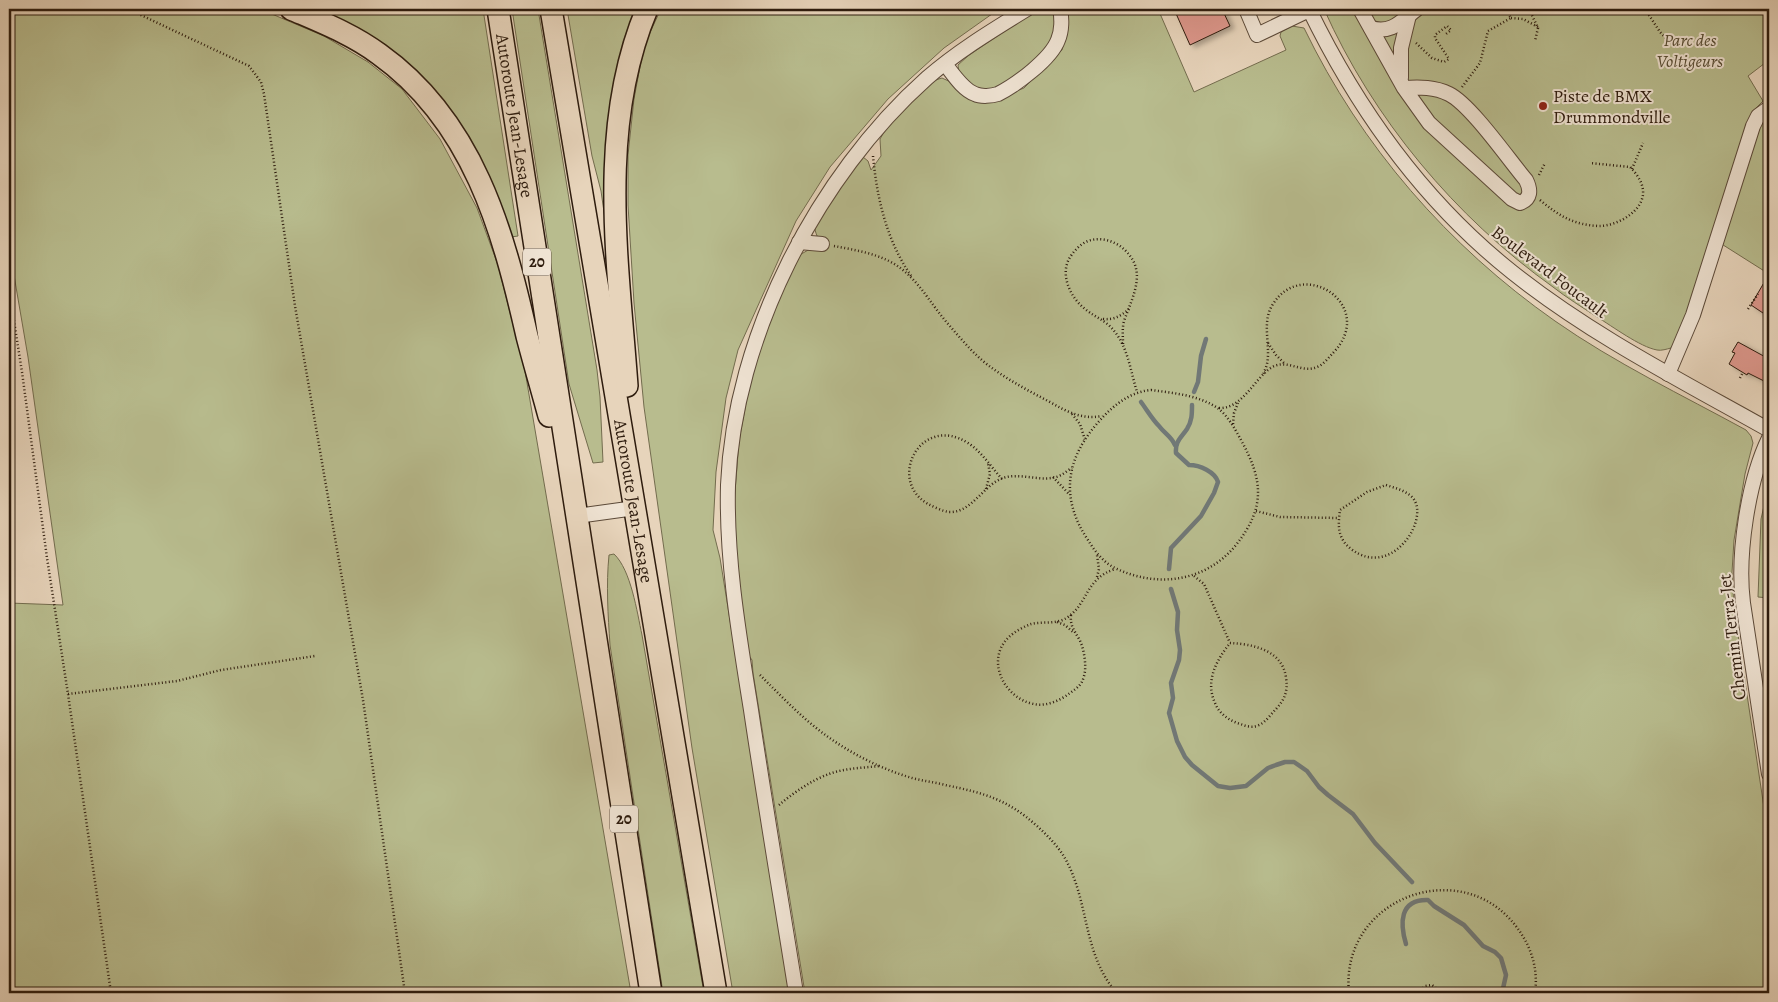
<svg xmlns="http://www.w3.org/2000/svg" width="1778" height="1002" viewBox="0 0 1778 1002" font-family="Alegreya,serif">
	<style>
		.green { fill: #b8bc8e; stroke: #736c4e }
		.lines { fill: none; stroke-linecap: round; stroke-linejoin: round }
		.stream { stroke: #717876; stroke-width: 4.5 }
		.building { fill: #dd978c; stroke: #2e1c0e; filter: url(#shadow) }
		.minor-casing { stroke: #5c4a39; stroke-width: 16 }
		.highway-casing { stroke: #2e1c0e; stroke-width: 24 }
		.path { stroke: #2e1c0e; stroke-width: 2.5; stroke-dasharray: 1 2.5; stroke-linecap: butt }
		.minor { stroke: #efe3d3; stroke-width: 14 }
		.highway { stroke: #e7d4bb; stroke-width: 21 }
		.poi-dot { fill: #8f2418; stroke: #efe3d3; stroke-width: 2 }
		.labels { text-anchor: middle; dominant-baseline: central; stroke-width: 4; stroke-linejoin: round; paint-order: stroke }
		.shield { fill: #efe3d3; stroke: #685849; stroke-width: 1 }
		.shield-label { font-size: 16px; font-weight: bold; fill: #2e1c0e }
		.park-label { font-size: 18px; font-style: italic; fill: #574c34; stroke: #efe3d3 }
		.poi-label { font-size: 18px; fill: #2e1c0e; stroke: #efe3d3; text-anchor: start }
		.street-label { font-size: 18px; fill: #2e1c0e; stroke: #efe3d3 }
	</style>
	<defs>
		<filter id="shadow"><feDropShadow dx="4.5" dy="2.5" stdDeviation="2.5" flood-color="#0004"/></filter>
	</defs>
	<rect width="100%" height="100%" fill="#e7d4bb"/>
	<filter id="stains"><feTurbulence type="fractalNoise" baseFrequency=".004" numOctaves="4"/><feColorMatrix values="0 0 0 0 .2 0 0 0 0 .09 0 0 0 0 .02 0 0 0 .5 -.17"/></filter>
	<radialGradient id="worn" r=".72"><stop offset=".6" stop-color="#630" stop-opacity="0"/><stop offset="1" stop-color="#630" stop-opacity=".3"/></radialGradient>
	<g class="green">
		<path d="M 9,9 L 260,9 L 324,36 L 368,62 L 402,89 L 440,139 L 477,208 L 498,265 L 525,371 L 631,993 L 9,993 L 9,603 L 63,605 L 28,357 L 9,246 Z"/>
		<path d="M 306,9 L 483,9 L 518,236 L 511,237 L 455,123 Z"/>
		<path d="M 512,9 L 538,9 L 597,370 L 600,397 L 603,462 L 593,463 L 569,384 Z"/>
		<path d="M 567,9 L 638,9 L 606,226 L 601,191 L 592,156 Z"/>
		<path d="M 661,9 L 999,9 L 944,48 L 888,99 L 830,167 L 796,221 L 738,350 L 726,398 L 716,472 L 713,530 L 720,558 L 790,993 L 733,993 L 692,748 L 644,407 L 634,303 L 628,205 L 628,155 L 634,99 L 644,45 Z"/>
		<path d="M 1038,9 L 1051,9 C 1074,36 1018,76 997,87 C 993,89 987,91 982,92 C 968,86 959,81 958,65 L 969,55 Z"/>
		<path d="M 1067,9 L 1158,9 L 1194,92 L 1286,50 L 1280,36 L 1281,32 L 1292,26 L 1304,28 C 1361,146 1448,246 1555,321 C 1615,363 1682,395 1746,430 L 1751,436 L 1753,443 L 1745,474 L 1734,540 L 1732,572 L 1734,608 L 1769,841 L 1769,993 L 805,993 L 753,673 L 752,660 L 747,653 L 738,584 L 734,505 L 739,441 L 752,370 L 786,278 L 796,257 L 810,249 L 824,250 L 829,241 L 817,236 C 816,233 815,231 815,228 C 816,217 853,167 863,157 L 868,161 L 871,170 L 881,156 L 880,139 L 890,122 L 929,82 L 942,78 L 992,101 L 1024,88 L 1062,50 L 1067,20 Z"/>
		<path d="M 1324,9 L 1769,9 L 1769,60 L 1748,76 L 1763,101 L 1754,110 L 1677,342 L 1671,348 C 1667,349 1661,351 1657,350 C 1640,347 1612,326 1597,317 C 1582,307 1567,298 1553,287 C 1455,217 1373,119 1324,9 Z"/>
		<path d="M 1769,113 L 1769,274 L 1720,243 L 1758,124 Z"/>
		<path d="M 1769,484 L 1769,598 L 1758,597 L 1761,519 Z"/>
		<path d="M 614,554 C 631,570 637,612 642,635 L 704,993 L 663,993 L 610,645 C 608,615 606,585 609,555 Z"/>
	</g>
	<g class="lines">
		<g class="stream">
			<path d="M 1194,392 L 1198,382 L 1201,356 L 1206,339"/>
			<path d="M 1141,402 C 1147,410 1152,419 1159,426 C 1165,434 1171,436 1175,445"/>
			<path d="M 1169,569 L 1171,548 L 1201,516 L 1214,493 L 1218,482 C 1215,472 1200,465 1189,465 L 1176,453 C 1175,441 1181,438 1187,429 C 1192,421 1192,414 1192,405"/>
			<path d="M 1171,589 L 1178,612 L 1177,630 L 1180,650 L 1179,660 L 1171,683 L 1173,698 L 1169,713 L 1177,741 L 1185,757 L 1192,765 L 1218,786 L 1230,788 L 1246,786 L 1268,768 L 1276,765 L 1285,762 L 1294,762 L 1307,771 L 1319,787 L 1328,795 L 1353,814 L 1375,843 L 1412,882"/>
			<path d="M 1406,944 C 1400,924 1399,899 1428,900 L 1434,906 L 1464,925 L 1483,946 L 1495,952 L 1501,958 L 1506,975 L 1502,993"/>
		</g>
	</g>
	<g class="building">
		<path d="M 1174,9 L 1222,9 L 1230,26 L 1190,45 Z"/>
		<path d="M 1769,274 L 1769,317 L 1751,305 Z"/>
		<path d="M 1738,342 L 1769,359 L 1769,372 L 1764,381 L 1748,373 L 1747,375 L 1729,364 L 1735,353 L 1732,352 Z"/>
	</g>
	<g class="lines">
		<g class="minor-casing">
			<g id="minor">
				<path d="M 1246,9 L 1257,35 L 1309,10"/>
				<path d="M 1309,9 C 1358,110 1424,202 1512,272 C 1591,335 1682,381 1769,430"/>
				<path d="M 1360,9 L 1404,88 L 1429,123 L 1512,199 L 1520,203 C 1531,199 1531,190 1526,180 C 1509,160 1471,105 1449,94 C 1435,87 1420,87 1404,88"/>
				<path d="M 1371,28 C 1392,34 1401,21 1417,9"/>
				<path d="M 945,64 C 953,74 963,90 975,94 C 981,97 992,96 998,94 C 1016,85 1051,59 1058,40 C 1062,31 1062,18 1060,9"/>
				<path d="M 1401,78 L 1401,48 L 1409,15"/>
				<path d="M 799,242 L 822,244"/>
				<path d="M 1668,374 L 1693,315 L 1753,126 L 1758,116 L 1769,108"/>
				<path d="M 1769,438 C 1748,481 1737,555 1743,603 L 1769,774"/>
				<path d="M 577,516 L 635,508"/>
				<path d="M 796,993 C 781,899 765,804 751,710 C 739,635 726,560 728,485 C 734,337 817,176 927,78 C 958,51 993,30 1027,9"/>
			</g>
		</g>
		<g class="highway-casing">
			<g id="highway">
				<path d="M 291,9 C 321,22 352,34 379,54 C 473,121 503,230 527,336 C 534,363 542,390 549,416"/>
				<path id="s1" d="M 498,9 L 651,993"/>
				<path id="s2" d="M 551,9 L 716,993"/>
				<path d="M 627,386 C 618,262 597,127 647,9"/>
			</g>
		</g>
		<g class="path">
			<path d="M 128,9 L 249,66 L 261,82 L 264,94 L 295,306 L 363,700 L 405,993"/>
			<path d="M 1529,9 L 1538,28 L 1535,41"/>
			<path d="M 1645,9 L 1660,32 L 1674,47 L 1680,42"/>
			<path d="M 1511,18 L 1523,19 L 1538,27"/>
			<path d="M 1416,43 L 1432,58 L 1444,62 L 1449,59 L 1435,38 L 1435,35 L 1447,26 L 1451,30 L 1446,34"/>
			<path d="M 1462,87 L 1480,63 L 1488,31 L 1511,18 L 1505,9"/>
			<path d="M 873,156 C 877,199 887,242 912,277"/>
			<path d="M 1632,169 L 1643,143"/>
			<path d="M 1539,175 L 1545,163"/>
			<path d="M 1540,200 C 1559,216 1574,225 1599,226 C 1617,226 1645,211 1643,190 C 1642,181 1636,173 1630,167 L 1590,163"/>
			<path d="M 834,246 C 855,250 881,254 899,267 C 920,282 932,306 949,325 C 962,340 976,357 992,368 C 1010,381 1029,391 1048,401 C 1066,411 1081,420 1102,416"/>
			<path d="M 9,289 L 22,372 L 47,558 L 68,694 L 111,993"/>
			<path d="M 1748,309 L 1758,294"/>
			<path d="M 1103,319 C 1114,320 1121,316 1129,309"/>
			<path d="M 1268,343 L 1276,355 L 1284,363"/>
			<path d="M 1123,344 C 1123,336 1122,329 1124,321 C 1134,293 1149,268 1120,246 C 1111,240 1099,237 1088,241 C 1080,244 1073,252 1069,259 C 1060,276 1071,298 1085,309 C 1096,318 1106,320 1115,332 C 1128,348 1131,373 1137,392"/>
			<path d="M 1740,378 L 1743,372"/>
			<path d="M 1151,390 C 1173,393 1197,395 1216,407 C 1227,414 1235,429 1241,440 C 1263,480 1266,507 1236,545 C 1206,582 1156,589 1113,567 C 1102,561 1094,550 1088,540 C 1061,500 1065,462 1095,426 C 1110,408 1128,392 1151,390 Z"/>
			<path d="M 1219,408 C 1241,409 1253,382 1268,370 C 1286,355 1301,376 1319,366 C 1324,364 1329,357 1333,353 C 1378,306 1303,256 1273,304 C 1261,322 1271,345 1267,364 C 1266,368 1264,372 1263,375"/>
			<path d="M 1072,414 L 1080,424 L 1085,440"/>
			<path d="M 1233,424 L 1234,413 L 1238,403"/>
			<path d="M 1053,477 L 1069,494"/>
			<path d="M 1002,479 C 991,467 982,452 968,443 C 921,413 886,480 928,504 C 934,507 942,511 949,512 C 972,513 983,485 1003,478 C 1021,472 1042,483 1059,476 C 1064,474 1068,470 1072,468"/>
			<path d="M 1386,485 C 1395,488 1404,490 1411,496 C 1433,515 1393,581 1351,549 C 1337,538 1338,525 1340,510 L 1367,492 Z"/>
			<path d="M 986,489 L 990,474 L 988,463"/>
			<path d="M 1256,511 L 1280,517 L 1339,518"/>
			<path d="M 1194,576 L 1204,584 L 1230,643"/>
			<path d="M 1097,577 L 1099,569 L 1097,555"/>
			<path d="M 1071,615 C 1070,626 1074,630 1079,639 C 1084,647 1087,667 1084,676 C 1082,685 1077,688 1070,693 C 1061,700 1046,707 1034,704 C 1005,699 985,661 1008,638 C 1014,632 1023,627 1031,624 C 1043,621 1057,625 1068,617 C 1089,602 1085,579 1115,569"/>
			<path d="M 1057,622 L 1065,625 L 1073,632"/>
			<path d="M 1230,643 C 1252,644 1283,650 1286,678 C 1288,691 1285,699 1276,709 C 1271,714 1266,722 1259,725 C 1251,729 1244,725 1237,723 C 1227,719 1219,713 1215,703 C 1205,681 1216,661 1230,643 Z"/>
			<path d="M 760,675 C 780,695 801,717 824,734 C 850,753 881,769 912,778 C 923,781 934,782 945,785 C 984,793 1007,799 1037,826 C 1049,837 1061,849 1068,864 C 1089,906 1084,957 1117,993"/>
			<path d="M 68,694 L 177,681 L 221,670 L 315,656"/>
			<path d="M 779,805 C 793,793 812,780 829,774 C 845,768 863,768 879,766"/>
			<path d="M 1349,993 C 1339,895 1470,850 1522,935 C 1533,952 1538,973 1535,993"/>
			<path d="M 1418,993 L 1425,986 L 1432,985 L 1437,989 L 1437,993"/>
		</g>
		<use href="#minor" class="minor"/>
		<use href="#highway" class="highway"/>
	</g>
	<circle class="poi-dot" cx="1543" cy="106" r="5"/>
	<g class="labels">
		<g class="shield">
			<rect x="523" y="248.5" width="28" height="27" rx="4"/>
			<rect x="610" y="805.5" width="28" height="27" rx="4"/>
		</g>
		<g class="shield-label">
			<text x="537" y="262">20</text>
			<text x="624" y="819">20</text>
		</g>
		<g class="park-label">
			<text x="1690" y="40">Parc des<tspan x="1690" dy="21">Voltigeurs</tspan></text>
		</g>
		<g class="poi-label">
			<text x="1553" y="96">Piste de BMX<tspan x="1553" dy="21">Drummondville</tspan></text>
		</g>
		<g class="street-label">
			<text stroke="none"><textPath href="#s1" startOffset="108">Autoroute Jean-Lesage</textPath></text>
			<text transform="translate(1550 272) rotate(37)">Boulevard Foucault</text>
			<text stroke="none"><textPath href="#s2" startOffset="499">Autoroute Jean-Lesage</textPath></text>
			<text transform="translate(1732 637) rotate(-97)">Chemin Terra-Jet</text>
		</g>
	</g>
	<rect width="1778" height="1002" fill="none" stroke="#e7d4bb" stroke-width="30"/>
	<rect x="10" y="10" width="1758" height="982" fill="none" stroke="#2e1c0e" stroke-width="2.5"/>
	<rect x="15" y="15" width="1748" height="972" fill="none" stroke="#2e1c0e"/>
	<rect width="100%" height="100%" filter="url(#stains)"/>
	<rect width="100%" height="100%" fill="url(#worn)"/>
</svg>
